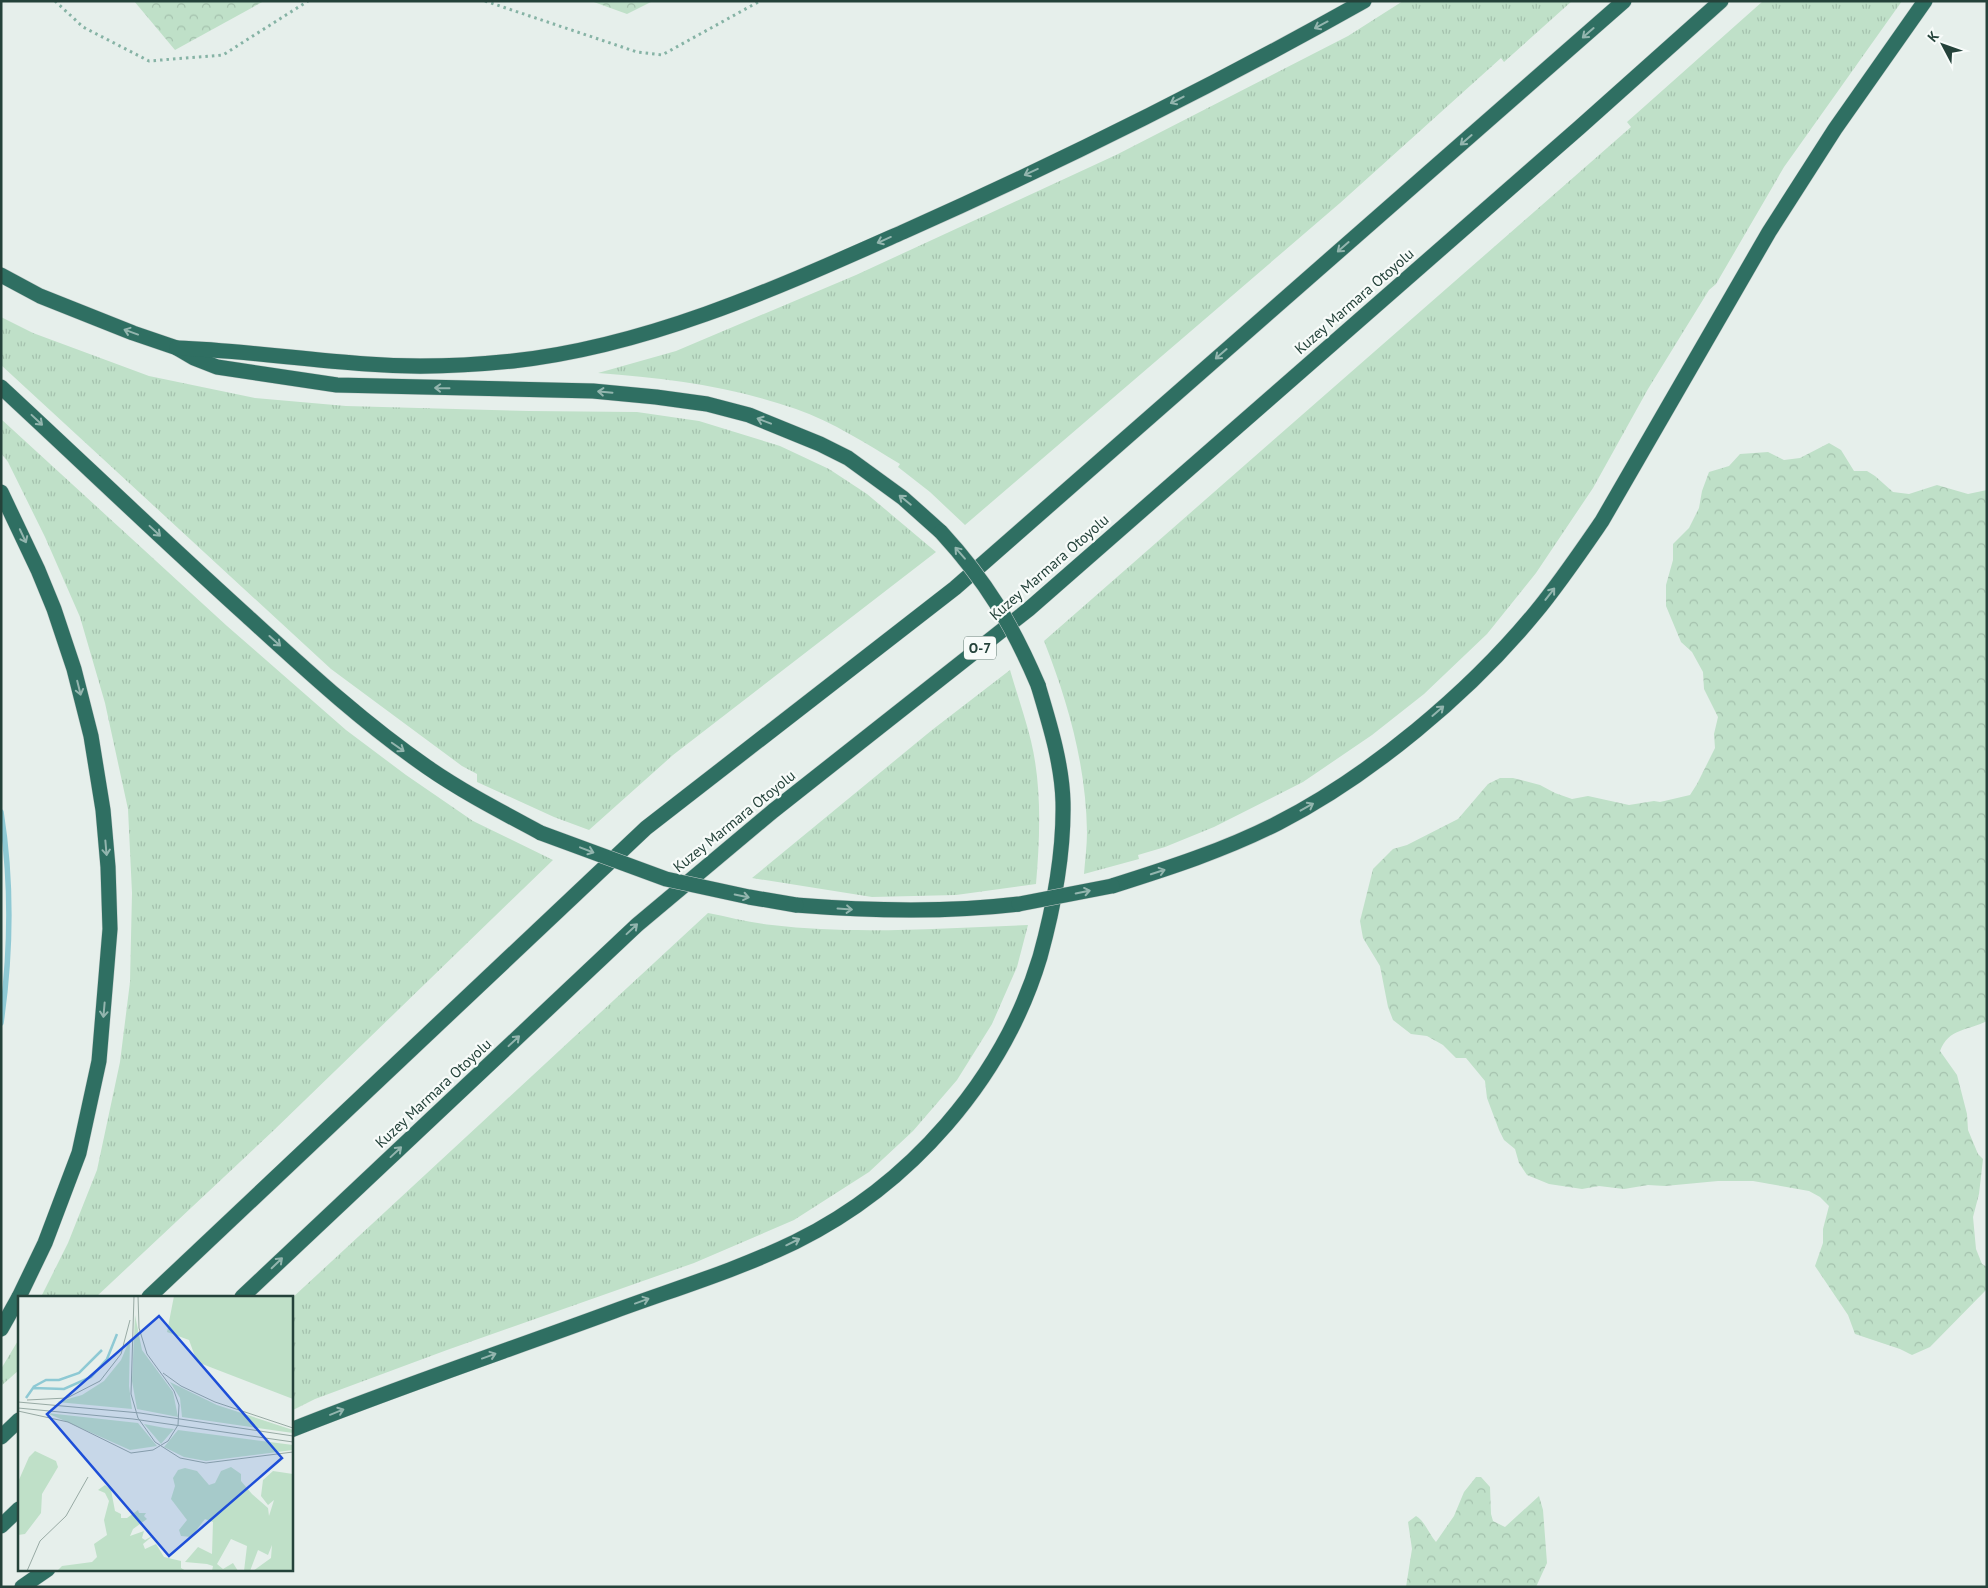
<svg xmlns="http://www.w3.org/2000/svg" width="1988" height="1588" viewBox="0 0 1988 1588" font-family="'PT Sans',sans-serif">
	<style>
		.grass { fill: url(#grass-tufts) }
		.forest { fill: url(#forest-crowns) }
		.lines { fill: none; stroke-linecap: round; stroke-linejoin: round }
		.stream { stroke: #8ec9d4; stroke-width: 5.5 }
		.highway-casing { stroke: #c2cac8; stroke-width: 16 }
		.path { stroke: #86b3a5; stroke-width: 3; stroke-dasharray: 2.5 4; stroke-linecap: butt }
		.highway { stroke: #2f6f62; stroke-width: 15 }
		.highway-bridge-casing { stroke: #c2cac8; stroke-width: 16; stroke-linecap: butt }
		.highway-bridge { stroke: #2f6f62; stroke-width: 15 }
		.oneway { stroke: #93b5ae }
		.labels { text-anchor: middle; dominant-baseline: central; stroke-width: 4.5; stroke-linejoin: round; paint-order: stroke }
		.shield { fill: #f7fbf9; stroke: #637a73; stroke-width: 1 }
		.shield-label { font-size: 14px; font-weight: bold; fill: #24423a }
		.street-label { font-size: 15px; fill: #24423a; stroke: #f7fbf9 }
		.inset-river { fill: none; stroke: #8ec9d4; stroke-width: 2.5 }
		.inset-road { fill: none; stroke: #98aaa4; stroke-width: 1 }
		.view { fill: #1d4ed8; fill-opacity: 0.15; stroke: #1d4ed8; stroke-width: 2.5 }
		.inset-edge { fill: none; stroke: #24423a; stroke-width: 2.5 }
	</style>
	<defs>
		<pattern id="grass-tufts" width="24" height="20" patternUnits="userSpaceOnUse" patternTransform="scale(1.25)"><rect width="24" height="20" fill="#bfe0c8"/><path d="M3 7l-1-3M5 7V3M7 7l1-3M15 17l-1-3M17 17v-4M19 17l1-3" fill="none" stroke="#a4c1ad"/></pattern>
		<pattern id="forest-crowns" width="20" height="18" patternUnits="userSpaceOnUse" patternTransform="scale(1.25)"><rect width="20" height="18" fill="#bfe0c8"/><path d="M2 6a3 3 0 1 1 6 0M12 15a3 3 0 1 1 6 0" fill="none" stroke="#a4c1ad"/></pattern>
	</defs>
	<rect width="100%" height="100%" fill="#e6efeb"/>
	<g class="grass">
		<path d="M 1403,1 L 1572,1 L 1504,62 L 1501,58 L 1340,203 L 965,525 L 930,492 L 898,467 L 900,464 C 867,444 833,422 796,409 C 730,386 666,378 598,373 L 676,351 L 856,275 L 1116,155 L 1348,36 Z"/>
		<path d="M 1763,1 L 1902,1 L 1784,167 L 1716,284 L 1709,290 L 1648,389 L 1593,488 L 1536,573 L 1487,634 L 1424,694 L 1372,735 L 1303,782 L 1214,827 L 1165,847 L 1138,855 L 1139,859 L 1084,874 C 1085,860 1087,846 1087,832 C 1086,765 1068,702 1044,641 L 1631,127 L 1627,122 Z"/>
		<path d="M 1,317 L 33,333 L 149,376 L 255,398 L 346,406 L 529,411 L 637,412 L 699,421 L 780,446 L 829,469 L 867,494 L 936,552 L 673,755 L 589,830 L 554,817 L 477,782 L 477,774 L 462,766 L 331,669 L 1,365 Z"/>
		<path d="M 1,419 L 227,626 L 346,730 L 406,775 L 473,821 L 553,860 L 273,1131 L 96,1297 L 41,1297 L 68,1243 L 97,1170 L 120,1062 L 130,982 L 132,893 L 128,809 L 105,703 L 80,617 L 45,537 L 8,462 L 1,453 Z"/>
		<path d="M 1010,670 C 1017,694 1025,717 1031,741 C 1042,787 1040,837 1036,884 L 956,895 L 872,897 L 752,878 L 932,730 Z"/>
		<path d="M 708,913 C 729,917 751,923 772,925 C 854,935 945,928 1028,925 L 1017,967 L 992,1024 L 957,1080 L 913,1131 L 869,1172 L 794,1220 L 694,1263 L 447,1350 L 315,1399 L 291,1411 L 291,1299 Z"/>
		<path d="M 19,1339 L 19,1370 L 1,1386 L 1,1369 Z"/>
	</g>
	<g class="forest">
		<path d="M 134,1 L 264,1 L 175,50 Z"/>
		<path d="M 591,1 L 653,1 L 627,14 Z"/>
		<path d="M 1829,443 L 1841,450 L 1854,471 L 1867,471 L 1875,476 L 1893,492 L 1909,494 L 1937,485 L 1968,494 L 1987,490 L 1987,1021 C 1967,1031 1949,1028 1940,1051 L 1957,1075 L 1967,1114 L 1968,1130 L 1978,1154 L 1983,1159 L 1979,1194 L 1973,1217 L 1976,1249 L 1982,1264 L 1987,1267 L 1987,1289 L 1930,1347 L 1912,1355 L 1900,1349 L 1855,1334 L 1848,1315 L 1815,1266 L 1823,1243 L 1823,1229 L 1829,1206 L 1820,1197 L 1809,1191 L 1753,1181 L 1718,1181 L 1665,1186 L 1648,1185 L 1624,1189 L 1599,1186 L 1582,1189 L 1549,1184 L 1527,1175 L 1519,1163 L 1515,1149 L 1504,1140 L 1499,1130 L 1487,1098 L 1485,1081 L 1466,1058 L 1456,1058 L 1443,1045 L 1427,1036 L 1411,1034 L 1393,1020 L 1388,1007 L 1380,966 L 1363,938 L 1360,921 L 1373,869 L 1393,849 L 1407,845 L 1458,819 L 1488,784 L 1500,778 L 1513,778 L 1540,785 L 1555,793 L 1572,799 L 1588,796 L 1629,805 L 1654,801 L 1660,802 L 1690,795 L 1697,784 L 1715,748 L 1714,734 L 1718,717 L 1704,689 L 1703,672 L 1692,652 L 1681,642 L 1666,606 L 1666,585 L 1673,560 L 1673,544 L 1689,528 L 1699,508 L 1702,491 L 1709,472 L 1729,466 L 1740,454 L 1768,452 L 1784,460 L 1800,458 Z"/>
		<path d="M 1476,1477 L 1481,1477 L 1490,1487 L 1491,1514 L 1493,1521 L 1505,1527 L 1539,1496 L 1543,1510 L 1547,1563 L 1536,1587 L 1406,1587 L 1412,1549 L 1408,1522 L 1416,1516 C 1424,1520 1429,1534 1436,1542 L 1454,1516 L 1464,1492 Z"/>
	</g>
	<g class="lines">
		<path class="stream" d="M 1,812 C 12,882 11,953 1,1023"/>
		<g class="highway-casing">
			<g id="highway">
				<path d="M 1,275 L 40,296 L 133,333 L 177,348 L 194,358 L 217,367 L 337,385 L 593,391 L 656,397 L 707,404 L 749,415 L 820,444 L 848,458 L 903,498 L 941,532"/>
				<path d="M 177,348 C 240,350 303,360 367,364 C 415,368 465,366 513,361 C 650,346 779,287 903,232 C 1060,162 1215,85 1364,1"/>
				<path d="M 1,387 C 83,463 164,541 247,616 C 305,669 362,722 427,767 C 463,792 502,812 541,833"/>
				<path d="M 1,492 L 38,570 L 54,609 L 74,669 L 91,736 L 103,810 L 108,867 L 110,929 L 99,1061 L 79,1153 L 45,1243 L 19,1297"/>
				<path d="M 1112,886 C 1169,868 1225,850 1278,823 C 1370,776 1469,693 1535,613 C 1559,584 1580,553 1602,521 L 1769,232 L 1835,129 L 1925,1"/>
				<path d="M 796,905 C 871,911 944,913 1019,904"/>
				<path d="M 149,1297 L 646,828 L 955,588 L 1624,1"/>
				<path d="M 242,1297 L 637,925 L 773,811 L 1029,609 L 1580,127 L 1721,1"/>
				<path d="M 1,1329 L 19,1297"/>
				<path d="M 291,1430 C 396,1388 503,1352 609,1313 C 671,1290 735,1271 795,1242 C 909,1186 1003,1080 1040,957 C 1053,910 1064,852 1063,802 C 1062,763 1049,722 1038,685"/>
				<path d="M 1,1437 L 19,1420"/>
				<path d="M 1,1526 L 19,1509"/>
				<path d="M 22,1587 L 48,1569"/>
			</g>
		</g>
		<g class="path">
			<path d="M 55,1 L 83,27 L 149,61 L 223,55 L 308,1"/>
			<path d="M 485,1 L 637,52 L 662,55 L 760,1"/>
		</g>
		<use href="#highway" class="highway"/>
		<g class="highway-bridge-casing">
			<g id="highway-bridge">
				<path d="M 941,532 C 986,581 1012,624 1038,685"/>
				<path d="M 541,833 L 666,879 L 749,897 L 796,905"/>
				<path d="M 1019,904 L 1112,886"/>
			</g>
		</g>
		<use href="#highway-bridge" class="highway-bridge"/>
	</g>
	<defs><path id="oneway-shaft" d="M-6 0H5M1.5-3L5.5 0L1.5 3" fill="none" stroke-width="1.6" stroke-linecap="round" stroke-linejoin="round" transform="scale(1.25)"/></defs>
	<g class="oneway">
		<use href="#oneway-shaft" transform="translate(1321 25) rotate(152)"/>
		<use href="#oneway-shaft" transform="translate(1588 33) rotate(139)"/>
		<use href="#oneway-shaft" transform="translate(1177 100) rotate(153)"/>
		<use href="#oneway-shaft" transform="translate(1466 140) rotate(139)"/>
		<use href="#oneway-shaft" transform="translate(1031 172) rotate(155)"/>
		<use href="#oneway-shaft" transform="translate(884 240) rotate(156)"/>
		<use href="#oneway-shaft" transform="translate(1343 247) rotate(139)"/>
		<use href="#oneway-shaft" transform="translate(131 332) rotate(-160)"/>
		<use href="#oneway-shaft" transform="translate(1221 354) rotate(139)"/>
		<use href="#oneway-shaft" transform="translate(442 388) rotate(-179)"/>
		<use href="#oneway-shaft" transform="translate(605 392) rotate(-175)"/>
		<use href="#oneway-shaft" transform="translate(37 420) rotate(43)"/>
		<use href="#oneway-shaft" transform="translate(764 421) rotate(-159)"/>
		<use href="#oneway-shaft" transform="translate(905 500) rotate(-141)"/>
		<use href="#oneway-shaft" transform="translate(155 531) rotate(43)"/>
		<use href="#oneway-shaft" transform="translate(23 536) rotate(65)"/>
		<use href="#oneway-shaft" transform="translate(960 553) rotate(-131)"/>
		<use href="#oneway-shaft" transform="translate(1550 594) rotate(-52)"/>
		<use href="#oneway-shaft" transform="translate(275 641) rotate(42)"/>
		<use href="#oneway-shaft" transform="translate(79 688) rotate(76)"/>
		<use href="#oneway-shaft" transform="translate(1438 711) rotate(-41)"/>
		<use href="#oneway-shaft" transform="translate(398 747) rotate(35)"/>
		<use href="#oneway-shaft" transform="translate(1307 807) rotate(-29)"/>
		<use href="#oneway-shaft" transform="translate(106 848) rotate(85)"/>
		<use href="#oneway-shaft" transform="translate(587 850) rotate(21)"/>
		<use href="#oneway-shaft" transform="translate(1158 872) rotate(-18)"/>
		<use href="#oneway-shaft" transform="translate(1083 892) rotate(-12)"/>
		<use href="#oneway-shaft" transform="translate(742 896) rotate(12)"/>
		<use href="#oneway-shaft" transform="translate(845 909) rotate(4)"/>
		<use href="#oneway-shaft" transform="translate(632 929) rotate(-43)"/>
		<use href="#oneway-shaft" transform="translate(104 1010) rotate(95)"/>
		<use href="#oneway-shaft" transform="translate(514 1041) rotate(-43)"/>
		<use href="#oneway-shaft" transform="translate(396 1152) rotate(-43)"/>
		<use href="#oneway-shaft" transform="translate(793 1242) rotate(-26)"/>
		<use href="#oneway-shaft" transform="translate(277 1263) rotate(-44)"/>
		<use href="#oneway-shaft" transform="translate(642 1301) rotate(-20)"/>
		<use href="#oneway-shaft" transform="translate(489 1356) rotate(-20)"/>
		<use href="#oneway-shaft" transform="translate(337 1412) rotate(-22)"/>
	</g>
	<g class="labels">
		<rect class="shield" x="964" y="636.5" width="32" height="23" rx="4"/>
		<g class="shield-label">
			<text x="980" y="648">O-7</text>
		</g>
		<g class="street-label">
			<text transform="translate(1354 301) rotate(-41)">Kuzey Marmara Otoyolu</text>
			<text transform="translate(1049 567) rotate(-41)">Kuzey Marmara Otoyolu</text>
			<text transform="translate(734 821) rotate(-39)">Kuzey Marmara Otoyolu</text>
			<text transform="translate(433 1093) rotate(-43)">Kuzey Marmara Otoyolu</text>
		</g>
	</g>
	<g transform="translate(18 1296)">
		<rect width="275" height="275" fill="#e6efeb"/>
		<path d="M 117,19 L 124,54 L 155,96 L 160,121 L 119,113 L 114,85 ZM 112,43 L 111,90 L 114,113 L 39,106 L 64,99 L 86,85 L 103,64 ZM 152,86 L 199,109 L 275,134 L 275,137 L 164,121 L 162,102 ZM 29,117 L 120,127 L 139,150 L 112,154 ZM 126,128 L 147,132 L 156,133 L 143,148 ZM 160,134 L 275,149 L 275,154 L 188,165 L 166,161 L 146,151 Z" fill="#bfe0c8"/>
		<path d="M 156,0 L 275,0 L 275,103 L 179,66 L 171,44 L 149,36 ZM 17,155 L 38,165 L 40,171 L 24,198 L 23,217 L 7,238 L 0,239 L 0,186 L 11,161 ZM 213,171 L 223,178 L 223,185 L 234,198 L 250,212 L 251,220 L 256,204 L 250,209 L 243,200 L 245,184 L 255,175 L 275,178 L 275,275 L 235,275 L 253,262 L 254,249 L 250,259 L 240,254 L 232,275 L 226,275 L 229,250 L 213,243 L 199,268 L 205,273 L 215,267 L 220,275 L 194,275 L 195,270 L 189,268 L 167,266 L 180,251 L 194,258 L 195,226 L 187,223 L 173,241 L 163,240 L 161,234 L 169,224 L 153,203 L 157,190 L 155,182 L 160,174 L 167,172 L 179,175 L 191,189 L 197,187 L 203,175 ZM 87,189 L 93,194 L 97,215 L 103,218 L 103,222 L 109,222 L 120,214 L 121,217 L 128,217 L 126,220 L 129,223 L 115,233 L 112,240 L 126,235 L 124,242 L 127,244 L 136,239 L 125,248 L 127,253 L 138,248 L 146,261 L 163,265 L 163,272 L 168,275 L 39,275 L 44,270 L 74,266 L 79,261 L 76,248 L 89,239 L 86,224 L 91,205 L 87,197 L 80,194 Z" fill="#bfe0c8"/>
		<path class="inset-river" d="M 15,91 L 28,84 L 41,84 L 61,77 L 84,54M 8,102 L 15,92 L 46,93 L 73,81 L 89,63 L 99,38"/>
		<path class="inset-road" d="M 116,0 L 113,98 L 120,122 L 137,146 L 162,162 L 188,167 L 275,156M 145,77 L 163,90 L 197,106 L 275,132M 9,104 L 49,102 L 82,85 L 103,58 L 112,24M 0,106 L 122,117 L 275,140M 0,112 L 115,123 L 275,146M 0,115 L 50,126 L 113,157 L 135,154 L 150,145 L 160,129 L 161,109 L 156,95 L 129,58 L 121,32 L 120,0M 9,275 L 22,245 L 48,220 L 70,181"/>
		<path class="view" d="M 141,20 L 264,162 L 151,260 L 29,118 Z"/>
		<rect width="275" height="275" class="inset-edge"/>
	</g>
	<rect width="1988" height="1588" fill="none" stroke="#24423a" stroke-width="5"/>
	<g transform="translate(1943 45) rotate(311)" stroke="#f7fbf9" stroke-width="4" paint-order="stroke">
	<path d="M0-4L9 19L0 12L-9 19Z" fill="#24423a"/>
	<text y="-8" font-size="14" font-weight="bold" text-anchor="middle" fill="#24423a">K</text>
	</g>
</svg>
